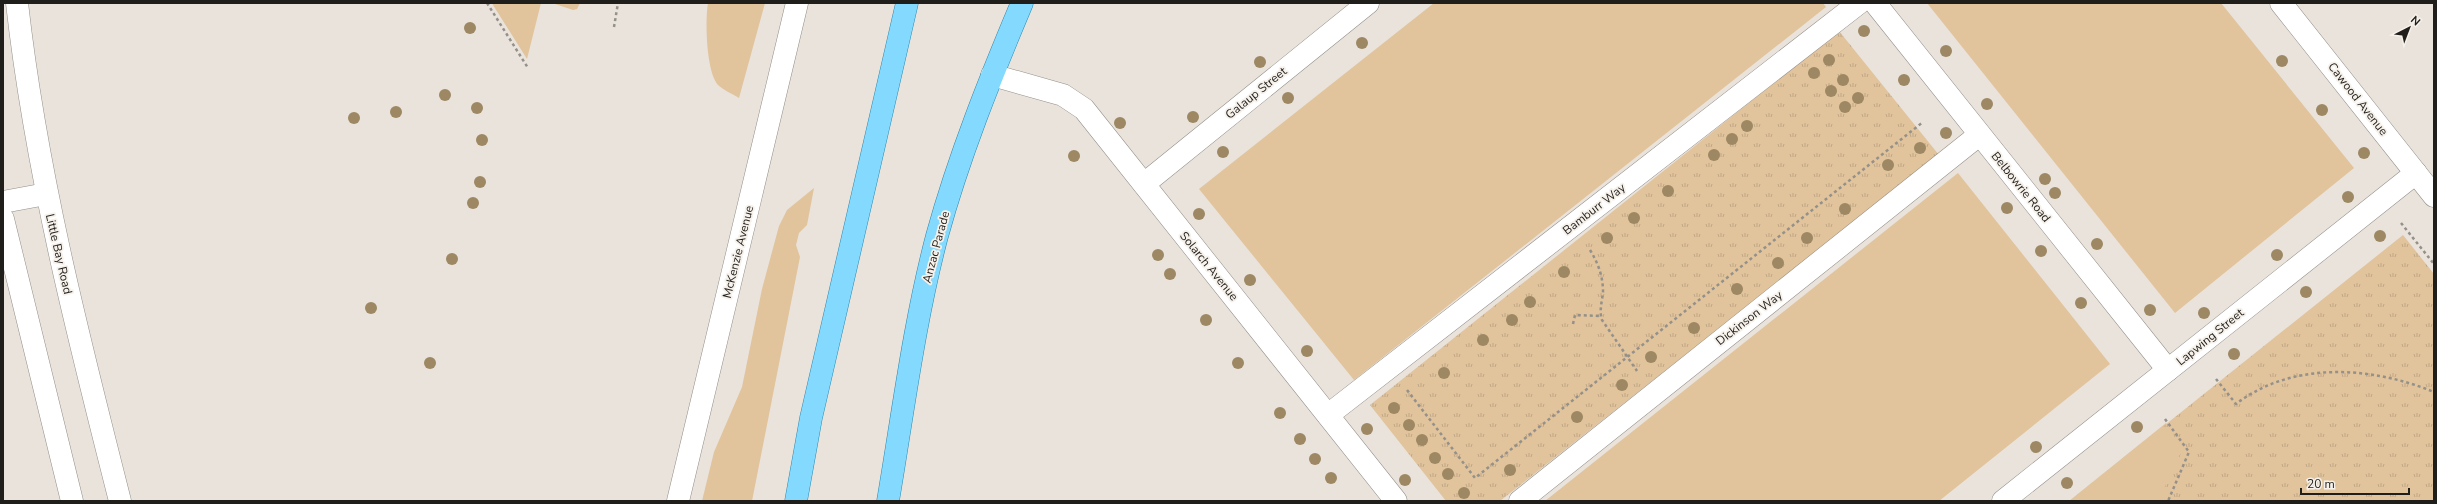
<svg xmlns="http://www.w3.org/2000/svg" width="2437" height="504" viewBox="0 0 2437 504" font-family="'Nunito Sans',sans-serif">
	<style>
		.grass { fill: #e1c39c }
		.park { fill: url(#park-tufts) }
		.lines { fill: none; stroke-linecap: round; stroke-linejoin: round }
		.street-casing { stroke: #948f88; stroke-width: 23 }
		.secondary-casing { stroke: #948f88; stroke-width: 23 }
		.primary-casing { stroke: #2b88af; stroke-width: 23 }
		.path { stroke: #94908a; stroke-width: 2.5; stroke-dasharray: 3 3; stroke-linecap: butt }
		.street { stroke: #fff; stroke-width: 22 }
		.secondary { stroke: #fff; stroke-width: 22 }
		.primary { stroke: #83dafe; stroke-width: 22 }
		.tree { fill: #9d8863 }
		.labels { text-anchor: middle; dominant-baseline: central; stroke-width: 3.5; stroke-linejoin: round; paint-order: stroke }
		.street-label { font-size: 12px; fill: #201e1b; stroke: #f6f1ea }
	</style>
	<defs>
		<pattern id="park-tufts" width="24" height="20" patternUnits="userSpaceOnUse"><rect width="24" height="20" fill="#e1c39c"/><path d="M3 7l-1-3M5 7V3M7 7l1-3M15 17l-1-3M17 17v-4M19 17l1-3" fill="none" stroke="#c1a786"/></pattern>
	</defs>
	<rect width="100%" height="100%" fill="#e9e3dc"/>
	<g class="grass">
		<path d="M 492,3 L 541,3 L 527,59 L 493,5 Z"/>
		<path d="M 552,3 L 580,3 L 577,9 L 573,10 Z"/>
		<path d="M 708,3 L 765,3 L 739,98 C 733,94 723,90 718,85 C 706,71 705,21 708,3 Z"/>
		<path d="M 1434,3 L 1823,3 L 1826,7 L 1354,380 L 1199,189 Z"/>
		<path d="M 1927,3 L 2221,3 L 2354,168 L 2175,313 Z"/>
		<path d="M 1958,173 L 2110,364 L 1939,501 L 1545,501 Z"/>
		<path d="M 814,188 L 807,225 L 799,233 L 796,245 L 800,257 L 752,501 L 702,501 L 714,452 L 742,387 L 762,289 L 779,226 L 787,210 Z"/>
		<path d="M 2166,423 L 2183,445 L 2164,501 L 2069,501 Z"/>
	</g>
	<g class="park">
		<path d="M 1839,31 L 1939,155 L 1500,501 L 1446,501 L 1370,405 Z"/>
		<path d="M 2403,235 L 2434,274 L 2434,501 L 2158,501 L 2180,454 L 2160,429 Z"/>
	</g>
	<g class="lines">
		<g class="street-casing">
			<g id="street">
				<path d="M 1875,3 L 2168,370"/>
				<path d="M 2281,3 L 2434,196"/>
				<path d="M 992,75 L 1063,95 L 1084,109 L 1396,501"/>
				<path d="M 1144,184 L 1368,3"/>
				<path d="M 1328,415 L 1859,3"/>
				<path d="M 678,501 L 797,3"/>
				<path d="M 1520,501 L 1979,135"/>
				<path d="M 2003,501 L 2416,173"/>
			</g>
		</g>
		<g class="secondary-casing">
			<g id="secondary">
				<path d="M 17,3 C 36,172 78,336 120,501"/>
				<path d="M 3,202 L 46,194"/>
				<path d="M 3,219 L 72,501"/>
			</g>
		</g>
		<g class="primary-casing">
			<g id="primary">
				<path d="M 796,501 L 811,418 L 907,3"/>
				<path d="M 888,501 C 903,413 914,323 937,236 C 959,156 990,79 1022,3"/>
			</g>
		</g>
		<g class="path">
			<path d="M 487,3 L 528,68"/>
			<path d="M 614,27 L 618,3"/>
			<path d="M 2401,223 L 2434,264"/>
			<path d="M 1590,250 C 1598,263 1603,276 1603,292 C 1602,302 1599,311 1602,320 L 1637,371"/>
			<path d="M 1573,324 L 1575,315 L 1601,316"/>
			<path d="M 2216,379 L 2236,404 C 2292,361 2371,366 2434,392"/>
			<path d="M 1407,390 L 1475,478 L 1923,122"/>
			<path d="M 2165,419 L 2189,452 L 2168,501"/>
		</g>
		<use href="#street" class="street"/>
		<use href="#secondary" class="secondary"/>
		<use href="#primary" class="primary"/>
	</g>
	<g class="tree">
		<circle cx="470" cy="28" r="6"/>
		<circle cx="1864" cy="31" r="6"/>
		<circle cx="1362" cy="43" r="6"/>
		<circle cx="1946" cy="51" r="6"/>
		<circle cx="1829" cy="60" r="6"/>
		<circle cx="2282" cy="61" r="6"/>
		<circle cx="1260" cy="62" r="6"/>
		<circle cx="1814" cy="73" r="6"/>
		<circle cx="1843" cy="80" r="6"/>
		<circle cx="1904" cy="80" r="6"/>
		<circle cx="1831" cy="91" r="6"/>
		<circle cx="445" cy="95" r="6"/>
		<circle cx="1288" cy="98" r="6"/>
		<circle cx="1858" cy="98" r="6"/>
		<circle cx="1987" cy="104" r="6"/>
		<circle cx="1845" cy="107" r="6"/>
		<circle cx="477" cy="108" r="6"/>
		<circle cx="2322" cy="110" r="6"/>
		<circle cx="396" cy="112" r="6"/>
		<circle cx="1193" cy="117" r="6"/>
		<circle cx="354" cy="118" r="6"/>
		<circle cx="1120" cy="123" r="6"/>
		<circle cx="1747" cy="126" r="6"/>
		<circle cx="1946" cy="133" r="6"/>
		<circle cx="1732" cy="139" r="6"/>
		<circle cx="482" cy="140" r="6"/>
		<circle cx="1920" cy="148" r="6"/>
		<circle cx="1223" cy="152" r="6"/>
		<circle cx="2364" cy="153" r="6"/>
		<circle cx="1714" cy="155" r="6"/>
		<circle cx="1074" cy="156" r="6"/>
		<circle cx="1888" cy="165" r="6"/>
		<circle cx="2045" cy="179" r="6"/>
		<circle cx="480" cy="182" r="6"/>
		<circle cx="1668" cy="191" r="6"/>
		<circle cx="2055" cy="193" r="6"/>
		<circle cx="2348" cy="197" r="6"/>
		<circle cx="473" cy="203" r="6"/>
		<circle cx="2007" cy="208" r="6"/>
		<circle cx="1845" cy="209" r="6"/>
		<circle cx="1199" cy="214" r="6"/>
		<circle cx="1634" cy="218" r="6"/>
		<circle cx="2380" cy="236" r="6"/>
		<circle cx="1607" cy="238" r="6"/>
		<circle cx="1807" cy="238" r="6"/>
		<circle cx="2097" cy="244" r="6"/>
		<circle cx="2041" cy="251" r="6"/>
		<circle cx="1158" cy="255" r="6"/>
		<circle cx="2277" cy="255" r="6"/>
		<circle cx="452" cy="259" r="6"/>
		<circle cx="1778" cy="263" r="6"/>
		<circle cx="1564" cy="272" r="6"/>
		<circle cx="1170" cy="274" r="6"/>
		<circle cx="1250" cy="280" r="6"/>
		<circle cx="1737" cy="289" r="6"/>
		<circle cx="2306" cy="292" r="6"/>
		<circle cx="1530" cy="302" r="6"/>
		<circle cx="2081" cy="303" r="6"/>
		<circle cx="371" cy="308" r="6"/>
		<circle cx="2150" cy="310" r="6"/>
		<circle cx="2204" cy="313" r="6"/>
		<circle cx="1206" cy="320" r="6"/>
		<circle cx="1512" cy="320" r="6"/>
		<circle cx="1694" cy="328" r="6"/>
		<circle cx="1483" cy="340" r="6"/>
		<circle cx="1307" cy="351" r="6"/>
		<circle cx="2234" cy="354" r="6"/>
		<circle cx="1651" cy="357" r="6"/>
		<circle cx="430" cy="363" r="6"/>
		<circle cx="1238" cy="363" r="6"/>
		<circle cx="1444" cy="373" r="6"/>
		<circle cx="1622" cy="385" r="6"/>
		<circle cx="1394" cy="408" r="6"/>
		<circle cx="1280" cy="413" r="6"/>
		<circle cx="1577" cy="417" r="6"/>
		<circle cx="1409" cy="425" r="6"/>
		<circle cx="2137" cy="427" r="6"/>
		<circle cx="1367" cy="429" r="6"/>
		<circle cx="1300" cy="439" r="6"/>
		<circle cx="1422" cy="440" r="6"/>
		<circle cx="2036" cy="447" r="6"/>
		<circle cx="1435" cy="458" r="6"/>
		<circle cx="1315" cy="459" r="6"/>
		<circle cx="1510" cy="470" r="6"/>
		<circle cx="1448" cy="474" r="6"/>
		<circle cx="1331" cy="478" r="6"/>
		<circle cx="1405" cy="480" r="6"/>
		<circle cx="2067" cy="483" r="6"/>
		<circle cx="1464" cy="493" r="6"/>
	</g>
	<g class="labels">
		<g class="street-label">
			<text transform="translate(1256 93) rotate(-39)">Galaup Street</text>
			<text transform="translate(2358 99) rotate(52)">Cawood Avenue</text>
			<text transform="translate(2021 187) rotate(51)">Belbowrie Road</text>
			<text transform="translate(1594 209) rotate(-38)">Bamburr Way</text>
			<text transform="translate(936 247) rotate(-75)">Anzac Parade</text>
			<text transform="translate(738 252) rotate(-76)">McKenzie Avenue</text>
			<text transform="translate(59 254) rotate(77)">Little Bay Road</text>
			<text transform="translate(1209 266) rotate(51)">Solarch Avenue</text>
			<text transform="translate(1749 318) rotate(-38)">Dickinson Way</text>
			<text transform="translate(2210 337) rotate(-39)">Lapwing Street</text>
		</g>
	</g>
	<rect width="2437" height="504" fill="none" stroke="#201e1b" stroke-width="8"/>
	<g transform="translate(2409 28) rotate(42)" stroke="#f6f1ea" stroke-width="3" paint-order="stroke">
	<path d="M0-3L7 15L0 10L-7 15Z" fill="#201e1b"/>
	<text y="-6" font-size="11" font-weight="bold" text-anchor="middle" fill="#201e1b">N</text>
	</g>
	<path d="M2301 488v6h108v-6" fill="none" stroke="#201e1b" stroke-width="2"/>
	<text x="2307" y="488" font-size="12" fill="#201e1b" stroke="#f6f1ea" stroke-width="3" paint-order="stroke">20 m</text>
</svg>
